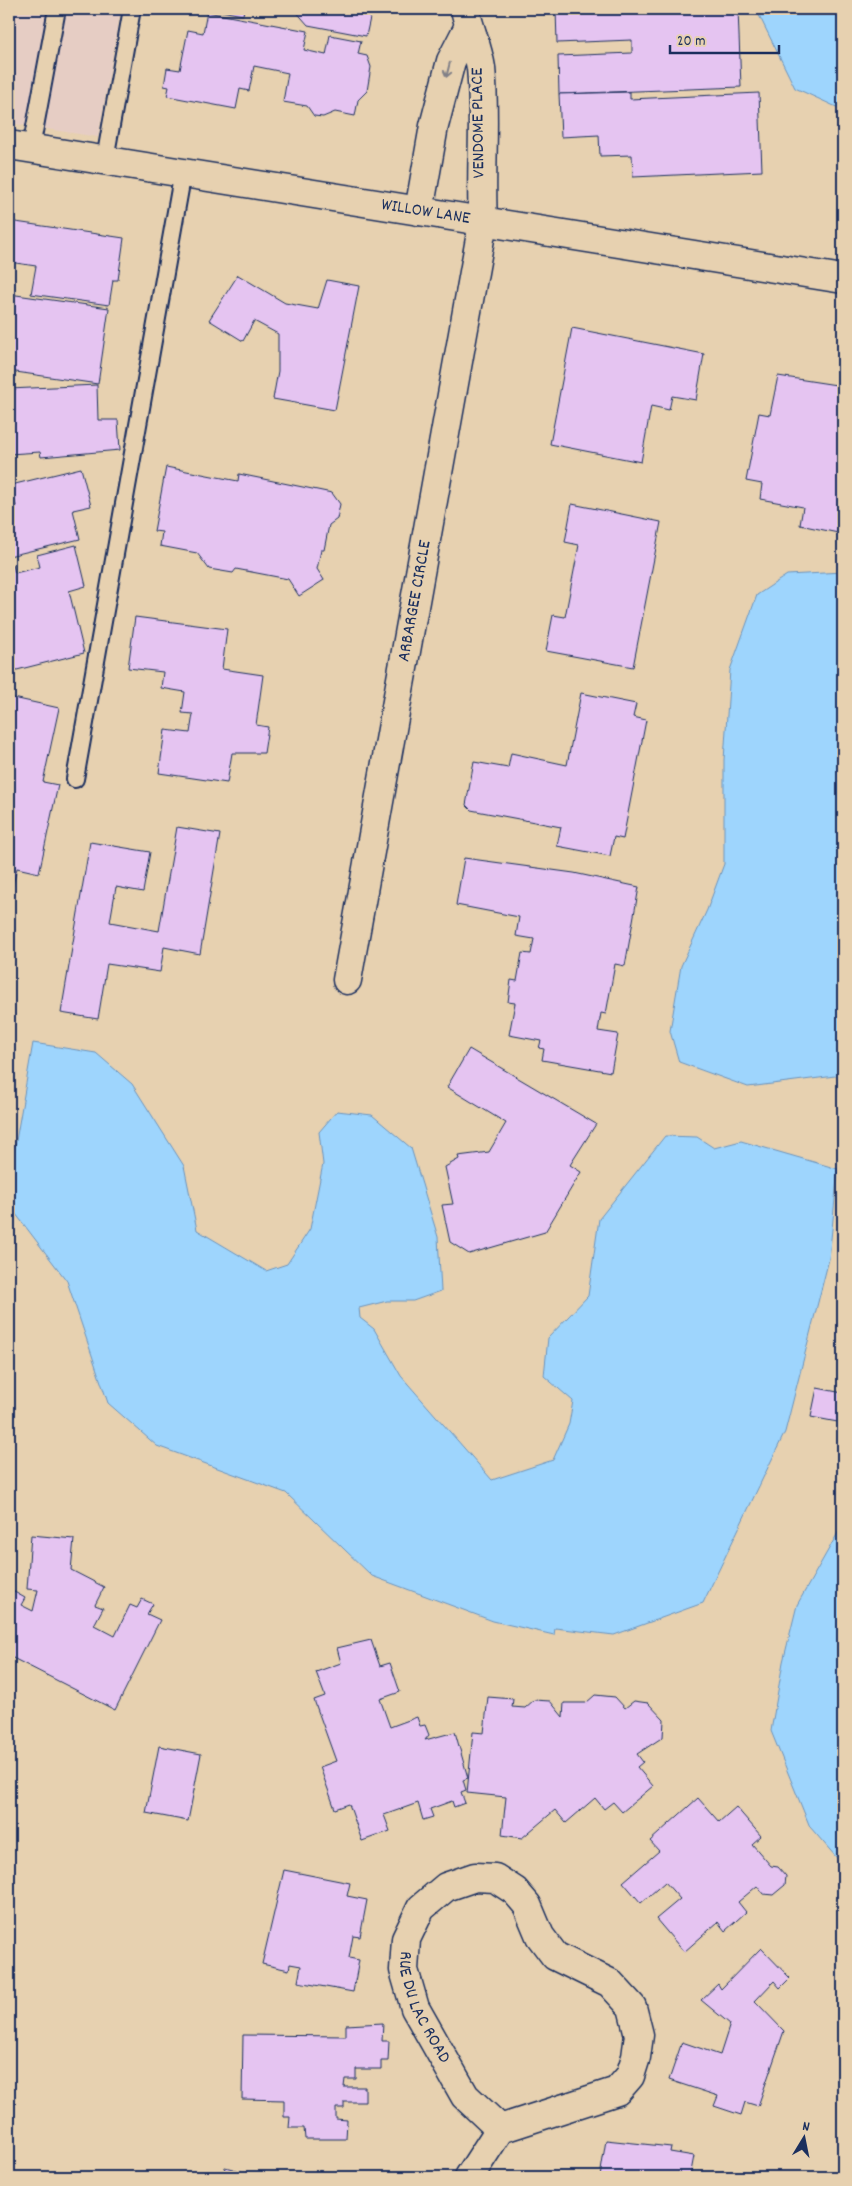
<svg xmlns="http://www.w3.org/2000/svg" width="852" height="2186" viewBox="0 0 852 2186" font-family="Dekko,sans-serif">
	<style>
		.built { fill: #e6cdc4 }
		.water { fill: #9ed5fd; stroke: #6a93bd }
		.building { fill: #e5c4f1; stroke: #1b2f5e }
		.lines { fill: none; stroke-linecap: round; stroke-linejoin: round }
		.service-casing { stroke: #1b2f5e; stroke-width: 20 }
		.minor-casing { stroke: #1b2f5e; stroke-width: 31 }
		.service { stroke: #e7d1b0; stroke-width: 16 }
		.minor { stroke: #e7d1b0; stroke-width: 28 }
		.oneway { stroke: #818087 }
		.labels { text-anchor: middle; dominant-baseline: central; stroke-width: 5; stroke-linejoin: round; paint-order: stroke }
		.street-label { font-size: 18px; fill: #1b2f5e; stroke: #e7d1b0 }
	</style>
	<rect width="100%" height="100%" fill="#e7d1b0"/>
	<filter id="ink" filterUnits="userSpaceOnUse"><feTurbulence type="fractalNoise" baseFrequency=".02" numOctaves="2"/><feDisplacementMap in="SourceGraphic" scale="10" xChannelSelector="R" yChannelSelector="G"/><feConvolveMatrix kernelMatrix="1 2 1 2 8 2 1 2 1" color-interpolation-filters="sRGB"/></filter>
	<g filter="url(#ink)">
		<path class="built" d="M 9,9 L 121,9 L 98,137 L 9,123 Z"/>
		<g class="water">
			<path d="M 756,9 L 843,9 L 843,110 L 795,88 Z"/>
			<path d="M 843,572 L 843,1075 L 748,1087 L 679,1062 L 670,1031 L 681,966 L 707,910 L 724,864 L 724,760 L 730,670 L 757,595 L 787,575 Z"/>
			<path d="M 33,1043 L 96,1053 L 132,1084 L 184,1166 L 197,1230 L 266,1271 L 287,1264 L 310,1229 L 323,1164 L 319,1132 L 337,1111 L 372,1115 L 411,1148 L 438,1237 L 441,1291 L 413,1301 L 387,1301 L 359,1308 L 360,1318 L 374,1329 L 401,1376 L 492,1480 L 553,1460 L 569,1424 L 573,1401 L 544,1376 L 548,1338 L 588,1296 L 599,1219 L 665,1136 L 697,1137 L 714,1148 L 741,1141 L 838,1169 L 829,1259 L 785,1432 L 703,1603 L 614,1635 L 555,1628 L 554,1635 L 493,1621 L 372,1576 L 286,1493 L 157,1446 L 108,1403 L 67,1281 L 9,1205 L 9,1181 Z"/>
			<path d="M 843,1524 L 843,1865 L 810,1827 L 771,1731 L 783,1662 L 797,1605 Z"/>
		</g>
		<g class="building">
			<path d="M 210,9 L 244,9 L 243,15 Z"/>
			<path d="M 294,9 L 372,9 L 366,36 L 308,25 Z"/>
			<path d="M 556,9 L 738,9 L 741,87 L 559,94 L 558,56 L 632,53 L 632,40 L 557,43 Z"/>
			<path d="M 207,12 L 308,31 L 304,50 L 326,55 L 330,35 L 361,41 L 358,54 L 367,56 L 371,67 L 367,91 L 358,100 L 355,116 L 335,112 L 323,117 L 314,116 L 307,106 L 283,102 L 288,73 L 254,66 L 249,91 L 240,89 L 236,109 L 167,96 L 169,87 L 164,86 L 167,68 L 180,70 L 188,30 L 203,33 Z"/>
			<path d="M 630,92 L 630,99 L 759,93 L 762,171 L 633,177 L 632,155 L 600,156 L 599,135 L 561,137 L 559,94 Z"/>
			<path d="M 9,221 L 124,238 L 118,280 L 113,280 L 109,305 L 31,294 L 36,266 L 9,262 Z"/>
			<path d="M 238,275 L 285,303 L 318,309 L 327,280 L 359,286 L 335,410 L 273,399 L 278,371 L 278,334 L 254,321 L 243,341 L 209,320 Z"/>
			<path d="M 9,294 L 109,308 L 98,384 L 9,371 Z"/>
			<path d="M 572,328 L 704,354 L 696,400 L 672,396 L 669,410 L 651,406 L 641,462 L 550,444 Z"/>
			<path d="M 778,376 L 843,386 L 843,534 L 800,525 L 803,507 L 760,499 L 762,484 L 746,481 L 759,413 L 770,415 Z"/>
			<path d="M 97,385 L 98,420 L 118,420 L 120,450 L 41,457 L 40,452 L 9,454 L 9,389 Z"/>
			<path d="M 166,467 L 238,481 L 239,474 L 332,493 L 340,504 L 337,519 L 329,525 L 324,550 L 321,550 L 317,569 L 324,580 L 299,596 L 288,579 L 236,569 L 233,573 L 209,569 L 197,553 L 160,546 L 162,532 L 154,531 Z"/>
			<path d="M 81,468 L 91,506 L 73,510 L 80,539 L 9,556 L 9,508 L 16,506 L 11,485 Z"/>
			<path d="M 572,504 L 661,522 L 633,667 L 546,651 L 553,615 L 565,617 L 579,545 L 565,542 Z"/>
			<path d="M 76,545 L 86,586 L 69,591 L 84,653 L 9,672 L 9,566 L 13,565 L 15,573 L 40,567 L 37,555 Z"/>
			<path d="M 135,617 L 227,629 L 222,669 L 263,675 L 256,725 L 268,727 L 264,753 L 232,753 L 227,783 L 159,773 L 165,730 L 190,733 L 193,714 L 182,713 L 185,692 L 161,688 L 163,672 L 128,668 Z"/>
			<path d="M 581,693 L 636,704 L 633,717 L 646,720 L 623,839 L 614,837 L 610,856 L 557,846 L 561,827 L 471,810 L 466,805 L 474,762 L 508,768 L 511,753 L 567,765 Z"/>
			<path d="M 9,697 L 59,708 L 43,782 L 58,785 L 39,873 L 17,868 L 9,902 Z"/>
			<path d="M 177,827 L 220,834 L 200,954 L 164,947 L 160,972 L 107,964 L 98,1019 L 61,1013 L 90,842 L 150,852 L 143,892 L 116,887 L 110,922 L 159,931 Z"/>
			<path d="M 464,858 L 574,873 L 639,887 L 625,966 L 615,964 L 606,1014 L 601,1013 L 598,1031 L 618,1034 L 611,1072 L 542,1060 L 544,1049 L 539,1048 L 541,1041 L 509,1035 L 515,1003 L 508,1002 L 511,980 L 517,981 L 522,953 L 531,954 L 534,939 L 516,936 L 519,917 L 456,905 Z"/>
			<path d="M 469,1049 L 596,1124 L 570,1165 L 581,1172 L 545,1232 L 469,1254 L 450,1242 L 442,1205 L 453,1204 L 445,1167 L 459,1159 L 458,1156 L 489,1152 L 506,1123 L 447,1087 Z"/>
			<path d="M 817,1388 L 843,1393 L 843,1423 L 811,1417 Z"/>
			<path d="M 31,1535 L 74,1539 L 71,1570 L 104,1587 L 95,1605 L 103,1608 L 94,1625 L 115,1636 L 130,1605 L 137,1608 L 142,1599 L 153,1604 L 147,1614 L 160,1620 L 115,1710 L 9,1656 L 9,1589 L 25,1598 L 21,1605 L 33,1611 L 38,1590 L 27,1589 Z"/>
			<path d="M 371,1640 L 380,1666 L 390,1663 L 400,1692 L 380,1699 L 390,1727 L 417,1717 L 420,1726 L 425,1725 L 429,1735 L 425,1740 L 455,1732 L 468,1778 L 463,1780 L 466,1790 L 461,1792 L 465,1803 L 454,1807 L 452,1801 L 430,1809 L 433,1817 L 423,1820 L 418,1803 L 384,1815 L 390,1831 L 362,1841 L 349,1804 L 335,1809 L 320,1767 L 336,1761 L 314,1700 L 325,1696 L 316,1672 L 341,1663 L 337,1648 Z"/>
			<path d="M 595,1695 L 615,1697 L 625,1708 L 634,1701 L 648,1703 L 664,1720 L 663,1737 L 637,1754 L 643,1762 L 637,1767 L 653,1786 L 622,1812 L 613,1802 L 604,1809 L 595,1798 L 566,1823 L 555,1810 L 522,1838 L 502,1835 L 506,1797 L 467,1793 L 473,1732 L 484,1733 L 488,1697 L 513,1699 L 512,1707 L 525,1708 L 534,1700 L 550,1701 L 563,1717 L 564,1703 L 586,1703 Z"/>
			<path d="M 159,1746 L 201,1754 L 188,1821 L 146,1813 Z"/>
			<path d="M 698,1798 L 719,1822 L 736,1807 L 761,1836 L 752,1844 L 771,1866 L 778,1867 L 786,1876 L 785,1885 L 773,1895 L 763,1894 L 757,1886 L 738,1902 L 746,1912 L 725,1931 L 718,1922 L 684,1952 L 656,1919 L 680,1899 L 665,1882 L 641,1903 L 623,1882 L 659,1851 L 650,1841 Z"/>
			<path d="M 284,1870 L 350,1883 L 347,1896 L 367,1900 L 360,1937 L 353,1936 L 349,1958 L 359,1960 L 353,1992 L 298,1982 L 301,1966 L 290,1964 L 289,1970 L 262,1964 Z"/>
			<path d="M 761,1948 L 790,1978 L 780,1988 L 774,1981 L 755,2001 L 784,2031 L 758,2106 L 745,2102 L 741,2115 L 714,2106 L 718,2096 L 669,2080 L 682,2042 L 720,2055 L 730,2024 L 701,2000 L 718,1984 L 721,1989 Z"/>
			<path d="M 383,2023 L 382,2041 L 389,2041 L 388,2061 L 381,2061 L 381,2069 L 356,2069 L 356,2079 L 345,2079 L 344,2087 L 365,2087 L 365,2102 L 344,2102 L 344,2108 L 336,2108 L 336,2119 L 347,2120 L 346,2139 L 305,2139 L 304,2128 L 289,2128 L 290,2117 L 284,2117 L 284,2100 L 242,2099 L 243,2035 L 346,2036 L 346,2025 Z"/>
			<path d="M 606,2140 L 671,2147 L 670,2152 L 694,2156 L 690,2177 L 600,2177 Z"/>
			<path d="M 225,2167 L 263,2177 L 223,2177 Z"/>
		</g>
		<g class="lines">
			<g class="service-casing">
				<g id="service">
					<path d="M 31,148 L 57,9"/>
					<path d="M 105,159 L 132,9"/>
					<path d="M 75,779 L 183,172"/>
				</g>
			</g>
			<g class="minor-casing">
				<g id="minor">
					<path id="s1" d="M 9,145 L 843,279"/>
					<path d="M 419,211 L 434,126 L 451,61 L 469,26"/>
					<path id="s2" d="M 347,980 L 483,222 C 480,171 486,119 481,68 C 478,48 469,28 465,9"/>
					<path id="s3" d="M 469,2177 L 500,2129 L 617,2091 L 630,2076 L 636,2057 L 639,2035 L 632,2007 L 610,1983 L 555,1956 L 540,1936 L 527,1905 L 515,1891 L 495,1878 L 475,1877 L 446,1887 L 421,1908 L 406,1939 L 404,1970 L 415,2008 L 465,2096 L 500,2129"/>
				</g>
			</g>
			<use href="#service" class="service"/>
			<use href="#minor" class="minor"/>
		</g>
		<defs><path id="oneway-shaft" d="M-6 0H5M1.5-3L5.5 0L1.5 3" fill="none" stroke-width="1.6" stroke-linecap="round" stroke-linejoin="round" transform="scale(1.25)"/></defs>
		<use class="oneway" href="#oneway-shaft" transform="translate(448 70) rotate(104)"/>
	</g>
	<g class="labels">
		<g class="street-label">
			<text transform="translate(479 123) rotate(-91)">VENDOME PLACE</text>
			<text stroke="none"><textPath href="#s1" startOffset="422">WILLOW LANE</textPath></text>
			<text stroke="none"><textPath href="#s2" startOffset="385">ARBARGEE CIRCLE</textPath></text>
			<text stroke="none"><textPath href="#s3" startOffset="656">RUE DU LAC ROAD</textPath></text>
		</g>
	</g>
	<rect width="852" height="2186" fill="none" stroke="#e7d1b0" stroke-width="30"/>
	<rect x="15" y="15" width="822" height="2156" fill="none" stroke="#1b2f5e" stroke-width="2" filter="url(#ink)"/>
	<g transform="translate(804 2138) rotate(10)" stroke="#e7d1b0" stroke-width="4" paint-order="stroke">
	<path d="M0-4L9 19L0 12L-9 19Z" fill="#1b2f5e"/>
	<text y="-8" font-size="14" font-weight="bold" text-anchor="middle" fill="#1b2f5e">N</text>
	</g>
	<path d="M670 45v8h109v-8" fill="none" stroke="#1b2f5e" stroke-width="2.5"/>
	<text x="677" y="45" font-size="15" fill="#1b2f5e" stroke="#e7d1b0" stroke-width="4" paint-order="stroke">20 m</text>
</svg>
